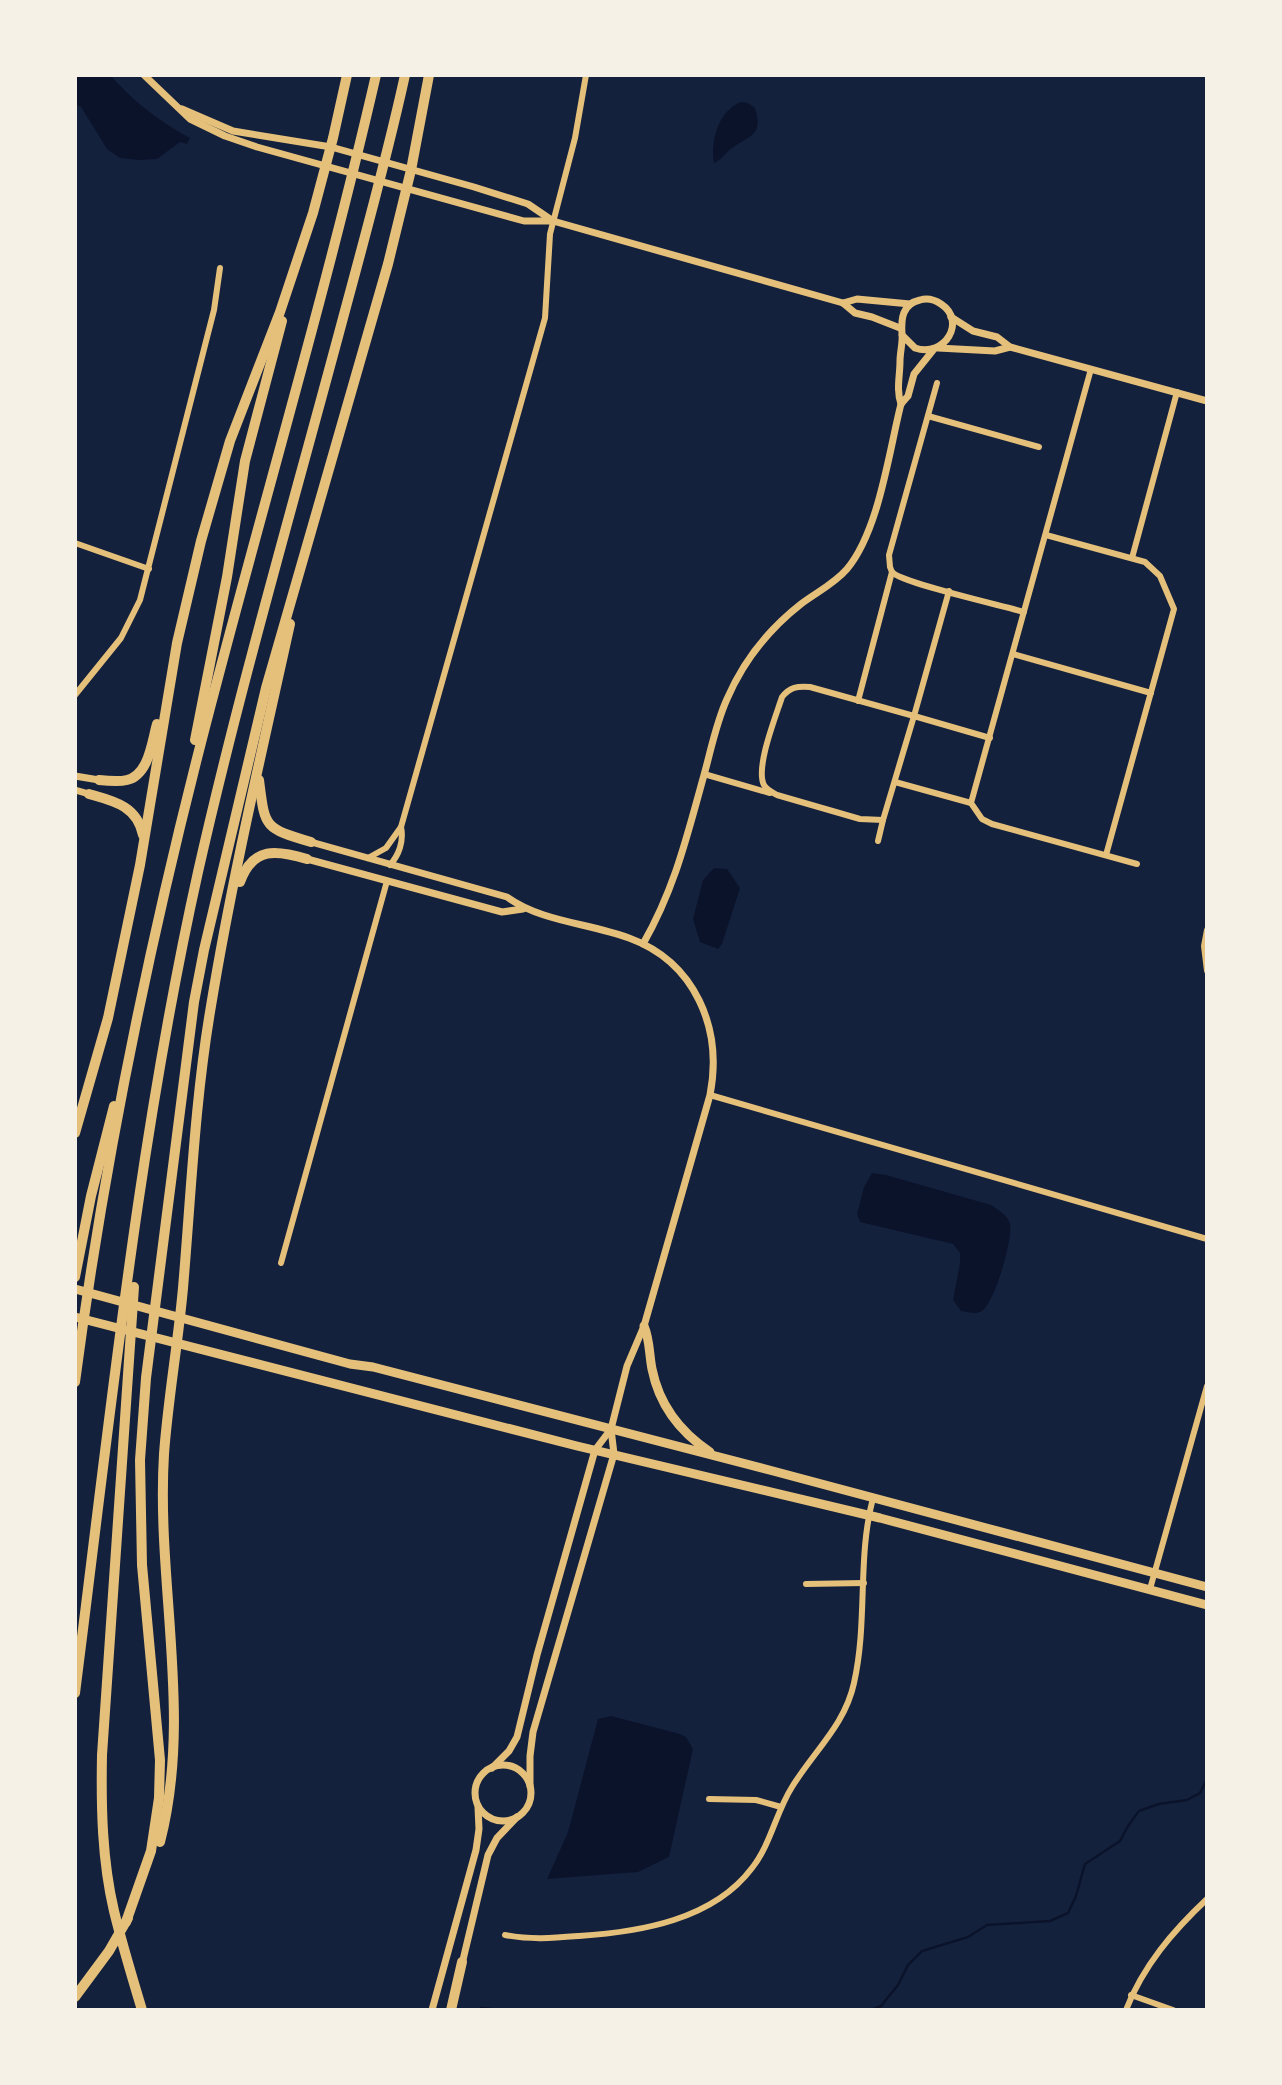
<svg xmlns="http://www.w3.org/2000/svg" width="1282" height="2085" viewBox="0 0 1282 2085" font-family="'Space Grotesk',sans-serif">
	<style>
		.water { fill: #0b132b }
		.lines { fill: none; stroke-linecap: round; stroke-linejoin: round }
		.stream { stroke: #0b132b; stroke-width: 2.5 }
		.minor { stroke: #e5c07b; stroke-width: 6 }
		.tertiary { stroke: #e5c07b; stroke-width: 7 }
		.primary { stroke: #e5c07b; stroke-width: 9 }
		.motorway { stroke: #e5c07b; stroke-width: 10 }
	</style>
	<rect width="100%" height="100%" fill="#14213d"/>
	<g class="water">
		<path d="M 75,75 L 110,75 C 133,101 160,122 190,138 L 187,144 L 180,142 L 157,159 L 138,160 L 120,158 L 107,149 L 81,107 L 75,104 Z"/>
		<path d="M 741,102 L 748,103 L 755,108 C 764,136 749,136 732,148 C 725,153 722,160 714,163 C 710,140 719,110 741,102 Z"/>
		<path d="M 714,868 L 727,869 L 740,888 L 722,944 L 718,949 L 700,942 L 693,919 L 703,880 Z"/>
		<path d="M 872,1173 L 886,1175 L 991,1205 C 998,1210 1008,1215 1010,1224 C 1013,1239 995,1302 982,1311 C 976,1315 968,1312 961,1311 L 953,1300 L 960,1263 L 960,1253 L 953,1244 L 860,1222 L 857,1214 L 864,1187 Z"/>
		<path d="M 611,1716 L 680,1734 L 686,1737 L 693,1749 L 669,1857 L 638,1872 L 547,1879 L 568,1832 L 598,1719 Z"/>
	</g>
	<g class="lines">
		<g class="stream">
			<path d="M 481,2008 L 501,2010"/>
			<path d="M 871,2010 L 881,2006 L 898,1985 L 908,1965 L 922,1951 L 968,1937 L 987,1925 L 1050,1921 L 1068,1913 L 1076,1896 L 1085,1864 L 1120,1841 L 1128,1826 L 1139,1811 L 1159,1804 L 1187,1800 L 1200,1793 L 1207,1779"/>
		</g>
		<g class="minor">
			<path d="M 1091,369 L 971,803 L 982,819 L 992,824 L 1137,864"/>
			<path d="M 928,416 L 1039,447"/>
			<path d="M 1046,535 L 1145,562 L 1160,576 L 1174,609 L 1106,855"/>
			<path d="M 75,543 L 149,569"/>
			<path d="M 1132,558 L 1177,392"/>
			<path d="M 892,572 C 901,583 1004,606 1024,612"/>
			<path d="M 949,591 L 914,716 L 810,687 C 797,686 790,687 782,697 C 776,716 755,768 764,785 C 767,790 772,792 777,795 L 860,819 L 883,820 L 914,716 L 990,738"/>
			<path d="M 1013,654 L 1151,693"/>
			<path d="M 75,695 L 121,638 L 140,600 L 214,310 L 220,268"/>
			<path d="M 858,701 L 892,572 L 890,567 L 889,555 L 937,383"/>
			<path d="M 704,774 L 770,793"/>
			<path d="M 895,782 L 971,803"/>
			<path d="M 878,841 L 883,820"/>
			<path d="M 368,858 L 386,848 L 401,827"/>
			<path d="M 390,865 C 399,855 404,841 401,827 L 545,318 L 550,234 L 575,138 L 586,75"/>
			<path d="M 1207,930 L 1204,946 L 1207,971"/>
			<path d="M 710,1095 L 1207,1239"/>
			<path d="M 281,1263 L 387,881"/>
			<path d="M 806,1584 L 864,1583"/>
			<path d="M 1150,1589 L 1207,1386"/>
			<path d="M 709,1799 L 756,1800 L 781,1807"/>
			<path d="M 505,1935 C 530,1940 554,1938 579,1936 C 640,1932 713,1920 752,1868 C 771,1844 776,1812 792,1787 C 814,1751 845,1725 854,1683 C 868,1621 857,1558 873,1498"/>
			<path d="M 1131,1995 L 1173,2010"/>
			<path d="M 1126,2010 C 1143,1966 1173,1931 1207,1899"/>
		</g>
		<g class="tertiary">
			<path d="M 144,75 L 190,119 L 225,136 L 257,147 L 524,221 L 553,221 L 843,303 L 855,313 L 872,317 L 900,328"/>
			<path d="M 182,109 L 233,131 L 331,147 L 474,187 L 528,204 L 553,221"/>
			<path d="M 843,303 L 857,299 L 910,304"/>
			<path d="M 951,317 L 973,331 L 997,337 L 1010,347 L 1207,401"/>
			<path d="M 938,348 L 995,351 L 1010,347"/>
			<path d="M 901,404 C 896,389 900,376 900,361 C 900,352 903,342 902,334 C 901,319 902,304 920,300 C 927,298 935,300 941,304 C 967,321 945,358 915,348 L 902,335"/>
			<path d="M 75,776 L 99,780"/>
			<path d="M 75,790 L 89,794"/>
			<path d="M 311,842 L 507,897 C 542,922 589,923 629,938 C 695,962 723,1028 710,1095 L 644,1326 L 627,1366 L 611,1429 L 614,1454 L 533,1732 L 530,1756 L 530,1786"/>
			<path d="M 307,859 L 502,912 L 523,909"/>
			<path d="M 643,944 C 675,888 687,836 704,775 C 711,750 716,723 727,699 C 743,662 769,629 801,604 C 817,592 834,584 847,569 C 879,531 889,451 901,404 L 908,396 L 914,374 L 934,349"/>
			<circle cx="503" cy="1793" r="28"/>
			<path d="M 492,1768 L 509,1751 L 517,1737 L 537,1655 L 595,1450 L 611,1429"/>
			<path d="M 462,1964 L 488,1855 L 497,1838 L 517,1817"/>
			<path d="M 432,2010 L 476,1850 L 479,1829 L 478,1807"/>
		</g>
		<g class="primary">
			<path d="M 75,1289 L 350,1364 L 373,1367 L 773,1471 L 1207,1587"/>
			<path d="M 75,1317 L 577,1446 L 880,1518 L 1207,1605"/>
			<path d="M 644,1326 C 650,1340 649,1354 652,1369 C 659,1404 680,1432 710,1452"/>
		</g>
		<g class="motorway">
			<path d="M 195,740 L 227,577 L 245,461 L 282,321"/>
			<path d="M 99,780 C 108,781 119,782 127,780 C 149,775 152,741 157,724"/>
			<path d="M 259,780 C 265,827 263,828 311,842"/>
			<path d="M 89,794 C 114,801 137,806 143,835"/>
			<path d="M 240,882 C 253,846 277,850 307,859"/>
			<path d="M 75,1133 L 108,1018 L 140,865 L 177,643 L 201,541 L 230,441 L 280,312 L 313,213 L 333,138 L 347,75"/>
			<path d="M 75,1277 L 91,1196 L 114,1106"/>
			<path d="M 134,1287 L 102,1755 C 101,1807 102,1860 114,1911 C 122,1944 132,1977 142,2010"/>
			<path d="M 75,1382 C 105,1155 152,929 210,708 C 265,497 327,288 376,75"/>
			<path d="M 75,1693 C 110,1419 138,1142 198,872 C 239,691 291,512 339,333 C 362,247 386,162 405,75"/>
			<path d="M 160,1842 C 193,1715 156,1583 164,1454 C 168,1399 178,1344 183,1288 C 191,1194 195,1099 211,1006 C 232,878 262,751 290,624"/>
			<path d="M 126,1922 L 151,1851 L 159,1798 L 160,1760 L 142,1565 L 140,1460 L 146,1378 L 194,1002 L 204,950 L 266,688 L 388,264 L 411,170 L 429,75"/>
			<path d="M 75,1997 L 109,1951 L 128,1918"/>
			<path d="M 451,2010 L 462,1962"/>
		</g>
	</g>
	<rect width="1282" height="2085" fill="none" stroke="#f6f1e7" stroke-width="154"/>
</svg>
